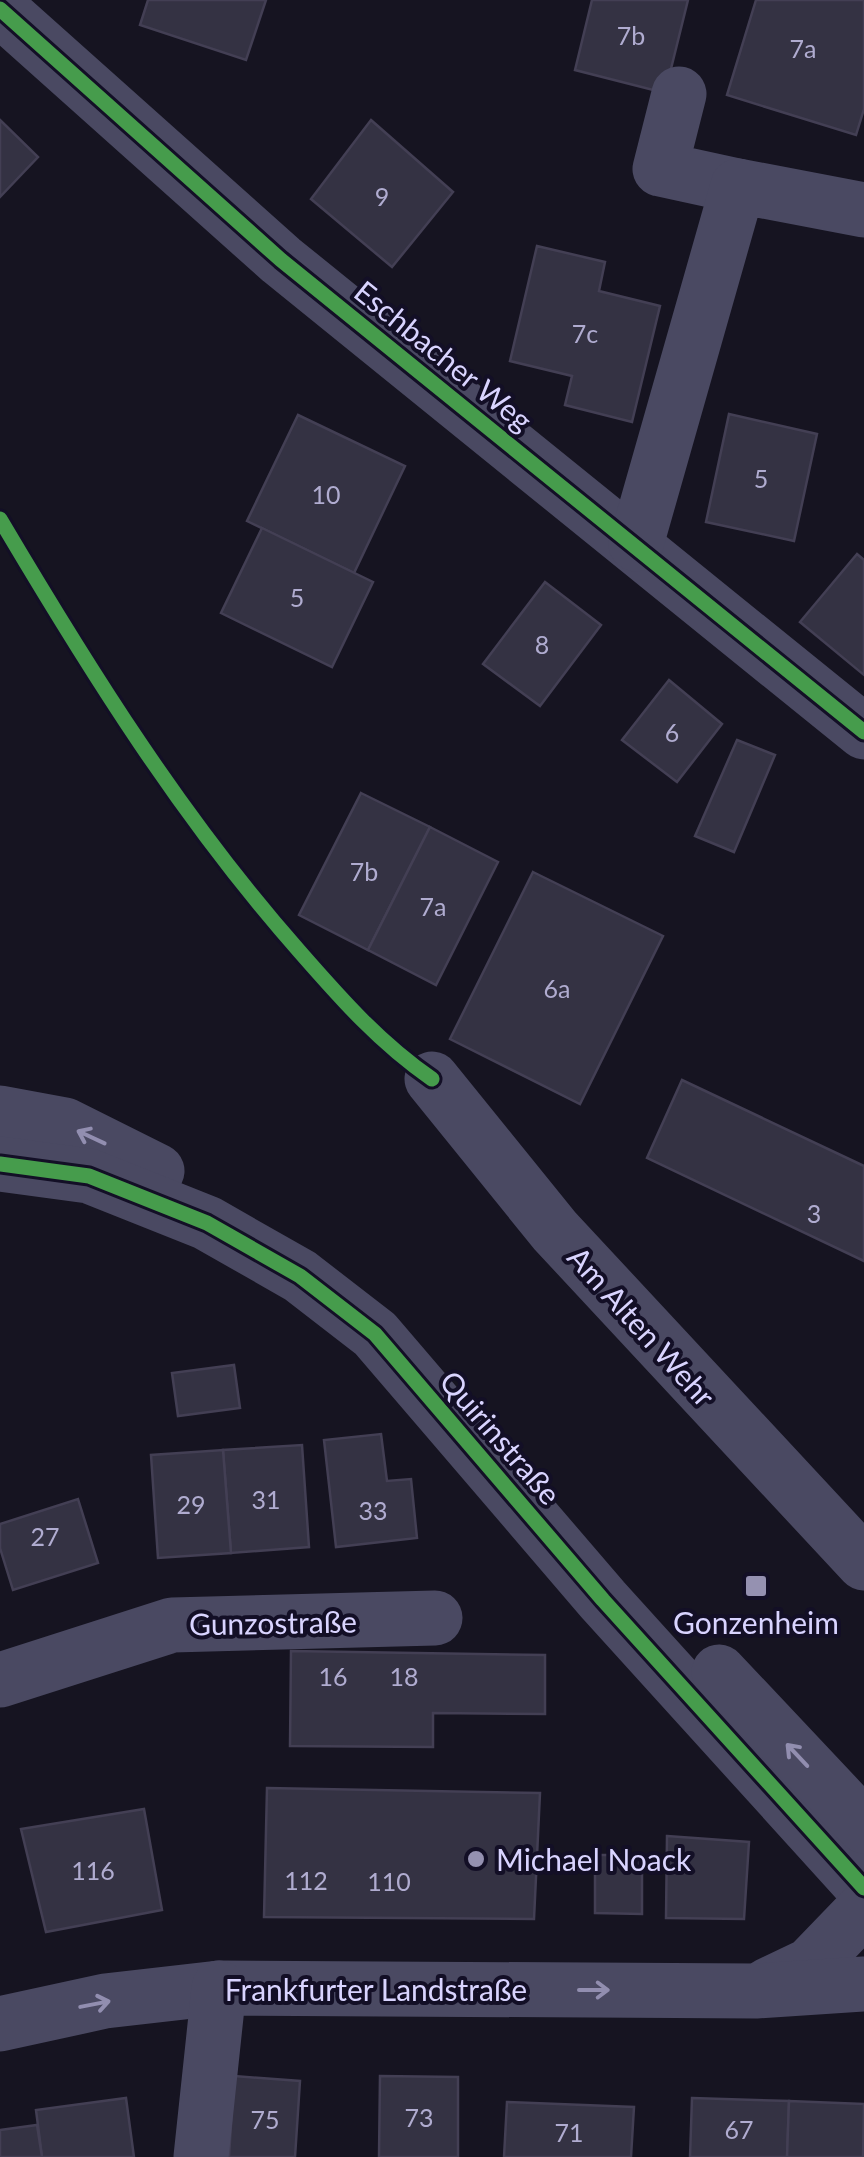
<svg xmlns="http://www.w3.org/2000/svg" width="864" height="2157" viewBox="0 0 864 2157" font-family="Lato,sans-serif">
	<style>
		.building { fill: #343243; stroke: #433f54; stroke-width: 2.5 }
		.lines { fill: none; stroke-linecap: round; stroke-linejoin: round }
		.minor { stroke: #4a4962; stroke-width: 55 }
		.cycleway-casing { stroke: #130f26; stroke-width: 21 }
		.cycleway { stroke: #469c4c; stroke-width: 15 }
		.oneway { stroke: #928eb0 }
		.poi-dot { fill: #9591b1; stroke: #130f26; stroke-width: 4 }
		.labels { text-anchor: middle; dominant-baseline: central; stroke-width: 8; stroke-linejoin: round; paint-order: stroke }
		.number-label { font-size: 25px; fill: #b0acd0 }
		.street-label { font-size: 30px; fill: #d9d4ff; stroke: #130f26 }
		.poi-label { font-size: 30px; fill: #d9d4ff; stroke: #130f26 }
	</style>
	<rect width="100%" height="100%" fill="#161421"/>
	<g class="building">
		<path d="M 148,0 L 266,0 L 246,60 L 140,25 Z"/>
		<path d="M 592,0 L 688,0 L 665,93 L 575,70 Z"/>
		<path d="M 756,0 L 864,0 L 864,109 L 856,135 L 727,95 Z"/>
		<path d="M 0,120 L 38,157 L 0,197 Z"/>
		<path d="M 371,120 L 453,192 L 392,267 L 311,199 Z"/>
		<path d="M 537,246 L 605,262 L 599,291 L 660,306 L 632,422 L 565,405 L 572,376 L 510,361 Z"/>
		<path d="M 729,414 L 817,434 L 794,541 L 706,522 Z"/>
		<path d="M 298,415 L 405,466 L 354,573 L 247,521 Z"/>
		<path d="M 262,528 L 373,582 L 332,667 L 221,613 Z"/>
		<path d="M 857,554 L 864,560 L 864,675 L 800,622 Z"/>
		<path d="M 545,582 L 601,625 L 540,706 L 483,664 Z"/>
		<path d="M 669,680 L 722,724 L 677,782 L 622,740 Z"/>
		<path d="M 737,740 L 775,755 L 734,852 L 695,836 Z"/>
		<path d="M 361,793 L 430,827 L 368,950 L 299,915 Z"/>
		<path d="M 430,827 L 498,862 L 436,985 L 368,950 Z"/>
		<path d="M 533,872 L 663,936 L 580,1104 L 450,1039 Z"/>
		<path d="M 682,1080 L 864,1166 L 864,1261 L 647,1158 Z"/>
		<path d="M 234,1365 L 240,1408 L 178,1416 L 172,1373 Z"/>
		<path d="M 381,1434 L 387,1481 L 411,1479 L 417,1538 L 336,1547 L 324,1440 Z"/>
		<path d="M 302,1445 L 309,1547 L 231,1553 L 223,1450 Z"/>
		<path d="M 223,1450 L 231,1553 L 158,1558 L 151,1455 Z"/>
		<path d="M 78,1499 L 98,1563 L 13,1590 L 0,1548 L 0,1524 Z"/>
		<path d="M 291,1651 L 545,1655 L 545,1714 L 433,1713 L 433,1747 L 290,1746 Z"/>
		<path d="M 267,1788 L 540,1793 L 534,1919 L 264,1917 Z"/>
		<path d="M 144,1809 L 162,1910 L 46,1932 L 21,1829 Z"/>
		<path d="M 667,1836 L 749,1842 L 744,1919 L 666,1918 Z"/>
		<path d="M 595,1855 L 642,1855 L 642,1914 L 595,1913 Z"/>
		<path d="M 234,2076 L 300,2081 L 295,2157 L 229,2157 Z"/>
		<path d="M 380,2076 L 458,2077 L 458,2157 L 379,2157 Z"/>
		<path d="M 126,2098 L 134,2157 L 42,2157 L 36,2110 Z"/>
		<path d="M 692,2098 L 789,2101 L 787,2157 L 690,2157 Z"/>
		<path d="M 789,2101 L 864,2104 L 863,2157 L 787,2157 Z"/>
		<path d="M 507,2102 L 634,2107 L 631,2157 L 504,2157 Z"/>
		<path d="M 37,2125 L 42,2157 L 0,2157 L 0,2130 Z"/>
	</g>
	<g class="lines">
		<g class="minor">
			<path d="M 0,9 L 281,260 L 864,732"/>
			<path d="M 679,94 L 660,169 L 738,186"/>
			<path d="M 636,544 L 738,186 L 864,210"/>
			<path d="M 432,1079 L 555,1231 L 864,1563"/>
			<path d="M 0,1113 L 65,1125 L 157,1171"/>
			<path d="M 0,1164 L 89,1176 L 207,1223 L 300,1276 L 375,1334 L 603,1600 L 864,1888"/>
			<path d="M 719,1672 L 864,1826"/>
			<path d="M 0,1680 L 172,1625 L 435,1618"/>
			<path d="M 768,1985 L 810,1965 L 864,1909"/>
			<path d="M 0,2024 L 105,2001 L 219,1988 L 756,1991 L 864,1984"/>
			<path d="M 201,2157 L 219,1988"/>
		</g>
		<g class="cycleway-casing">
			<g id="cycleway">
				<path d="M 0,9 L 281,260 L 864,732"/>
				<path d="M 0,519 C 90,671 183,820 300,952 C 342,1000 380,1043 432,1079"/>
				<path d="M 0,1164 L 89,1176 L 207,1223 L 300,1276 L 375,1334 L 603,1600 L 864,1888"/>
			</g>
		</g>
		<use href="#cycleway" class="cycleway"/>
	</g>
	<defs><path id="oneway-shaft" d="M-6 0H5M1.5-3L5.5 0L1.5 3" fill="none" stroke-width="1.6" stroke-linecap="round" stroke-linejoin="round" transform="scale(2.5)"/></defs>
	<g class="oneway">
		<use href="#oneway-shaft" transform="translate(91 1137) rotate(-155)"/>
		<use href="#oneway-shaft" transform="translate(797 1755) rotate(-133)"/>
		<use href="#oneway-shaft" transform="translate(594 1990)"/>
		<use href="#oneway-shaft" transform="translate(95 2004) rotate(-11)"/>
	</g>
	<g class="poi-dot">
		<rect x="744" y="1574" width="24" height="24" rx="5"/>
		<circle cx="476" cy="1859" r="10"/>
	</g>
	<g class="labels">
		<g class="number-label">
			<text x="631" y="35">7b</text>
			<text x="803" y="48">7a</text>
			<text x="382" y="196">9</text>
			<text x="585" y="333">7c</text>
			<text x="761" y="478">5</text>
			<text x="326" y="494">10</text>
			<text x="297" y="597">5</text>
			<text x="542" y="644">8</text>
			<text x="672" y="732">6</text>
			<text x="364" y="871">7b</text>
			<text x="433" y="906">7a</text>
			<text x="557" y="988">6a</text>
			<text x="814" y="1213">3</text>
			<text x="266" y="1499">31</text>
			<text x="191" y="1504">29</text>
			<text x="373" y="1510">33</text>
			<text x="45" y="1536">27</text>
			<text x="333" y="1676">16</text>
			<text x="404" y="1676">18</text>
			<text x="93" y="1870">116</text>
			<text x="306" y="1880">112</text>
			<text x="389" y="1881">110</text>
			<text x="419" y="2117">73</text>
			<text x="265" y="2119">75</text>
			<text x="739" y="2129">67</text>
			<text x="569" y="2132">71</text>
		</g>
		<g class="street-label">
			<text transform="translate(444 355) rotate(39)">Eschbacher Weg</text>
			<text transform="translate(642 1326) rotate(48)">Am Alten Wehr</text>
			<text transform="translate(501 1437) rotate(49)">Quirinstraße</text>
			<text transform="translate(273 1622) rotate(-1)">Gunzostraße</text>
			<text x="376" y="1989">Frankfurter Landstraße</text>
		</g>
		<g class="poi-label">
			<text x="756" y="1622">Gonzenheim</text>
			<text x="496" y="1859" text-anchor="start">Michael Noack</text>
		</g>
	</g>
</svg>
